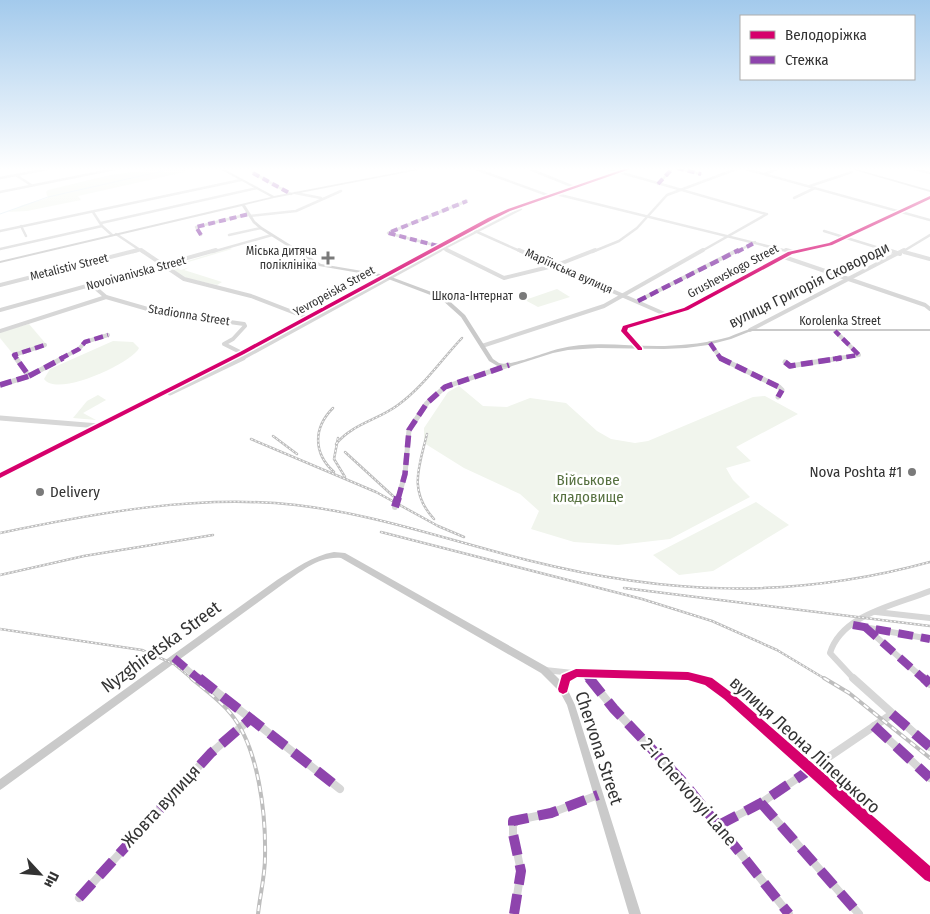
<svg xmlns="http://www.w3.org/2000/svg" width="930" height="914" viewBox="0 0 930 914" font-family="'Fira Sans Condensed',sans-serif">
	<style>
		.green { fill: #f1f5ed }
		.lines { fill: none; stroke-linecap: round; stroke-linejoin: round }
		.stream { stroke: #ddebf3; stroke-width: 1 }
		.minor-far4 { stroke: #d7d7d7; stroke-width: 2.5 }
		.minor-far3 { stroke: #d7d7d7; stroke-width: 4 }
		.minor-far2 { stroke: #d7d7d7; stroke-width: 5 }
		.minor-far1 { stroke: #d7d7d7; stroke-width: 6 }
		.minor { stroke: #d7d7d7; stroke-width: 8 }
		.major { fill: #cacaca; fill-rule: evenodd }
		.rail-far1-casing { stroke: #bebebe; stroke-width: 2.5 }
		.rail-casing { stroke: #bebebe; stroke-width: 4 }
		.rail-far1 { stroke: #fff; stroke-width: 1; stroke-dasharray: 2; stroke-linecap: butt }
		.rail { stroke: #fff; stroke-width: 2; stroke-dasharray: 6; stroke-linecap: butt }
		.quiet-far4 { stroke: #8e44ad; stroke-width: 4; stroke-dasharray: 7 4; stroke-linecap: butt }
		.quiet-far3 { stroke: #8e44ad; stroke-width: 4.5; stroke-dasharray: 9 4.5; stroke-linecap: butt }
		.quiet-far2 { stroke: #8e44ad; stroke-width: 5.5; stroke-dasharray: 12 5.5; stroke-linecap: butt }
		.quiet-far1 { stroke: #8e44ad; stroke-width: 8; stroke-dasharray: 15 8; stroke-linecap: butt }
		.quiet { stroke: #8e44ad; stroke-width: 10; stroke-dasharray: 20 10; stroke-linecap: butt }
		.cycleway-casing { stroke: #fff; stroke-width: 3 }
		.cycleway { fill: #d6006c; fill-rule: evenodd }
		.poi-dot { fill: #7a7a7a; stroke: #fff; stroke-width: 2 }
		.labels { text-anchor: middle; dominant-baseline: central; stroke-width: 5; stroke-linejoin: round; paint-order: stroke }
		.far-poi-label { font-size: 12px; fill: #333; stroke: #fff; text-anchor: end }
		.far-street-label { font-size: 12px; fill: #333; stroke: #fff }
		.street-label { font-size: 15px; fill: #333; stroke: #fff }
		.poi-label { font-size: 15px; fill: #333; stroke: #fff; text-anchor: end }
		.park-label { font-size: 15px; fill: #56703f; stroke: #fff }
		.near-street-label { font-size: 18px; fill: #333; stroke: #fff }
	</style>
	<rect width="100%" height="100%" fill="#fff"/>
	<g class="green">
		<path d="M 160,168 L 187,168 L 185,172 L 78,196 L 81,200 L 27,211 L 8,212 L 23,205 L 48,198 L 46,192 L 48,190 L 110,175 Z"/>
		<path d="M 230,248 L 232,249 L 175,266 L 181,270 L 190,267 L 184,270 L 222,282 L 217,285 L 185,278 L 168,267 Z"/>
		<path d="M 557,289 L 570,297 L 538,307 L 525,300 Z"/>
		<path d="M 29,324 L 46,344 L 13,354 L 0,338 L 0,332 Z"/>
		<path d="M 113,341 L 133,342 L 139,348 C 132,363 57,398 44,379 L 50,369 Z"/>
		<path d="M 459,386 L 483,406 L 507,407 L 530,398 L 566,403 L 597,431 L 611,439 L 635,443 L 648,441 L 753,397 L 765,396 L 798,414 L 736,447 L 751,461 L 726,468 L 733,480 L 750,497 L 670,539 L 618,545 L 574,542 L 531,529 L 539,511 L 520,494 L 464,468 L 424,443 L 424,428 L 448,392 Z"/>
		<path d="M 98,395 L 106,400 L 83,413 L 96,420 L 73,418 L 87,401 Z"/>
		<path d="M 756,502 L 789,525 L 713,571 L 679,575 L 653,555 Z"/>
	</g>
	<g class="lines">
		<path class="stream" d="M 0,214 L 48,197 L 176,168"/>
		<g class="minor-far4">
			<path d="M 473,168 L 550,196"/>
			<path d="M 527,168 L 574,187"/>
			<path d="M 605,168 L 766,214"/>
			<path d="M 677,168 L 701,174"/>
			<path d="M 742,168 L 930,220"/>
			<path d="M 911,168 L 930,173"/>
			<path d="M 253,173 L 291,194"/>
			<path d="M 765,174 L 779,168"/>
			<path d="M 16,175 L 31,185"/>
			<path d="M 0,178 L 53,168"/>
			<path d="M 658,184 L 673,168"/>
			<path d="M 810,186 L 852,172"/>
			<path d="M 0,192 L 120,168"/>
			<path d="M 295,193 L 321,198"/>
			<path d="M 556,194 L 791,252"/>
			<path d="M 794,198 L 815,188"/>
			<path d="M 93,212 L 102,226 L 112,235"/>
			<path d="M 250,216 L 296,211 L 341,191"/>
			<path d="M 101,223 L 257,188"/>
			<path d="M 21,226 L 26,236"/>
			<path d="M 0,231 L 241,180"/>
			<path d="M 475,231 L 522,252"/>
			<path d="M 824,231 L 892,252"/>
			<path d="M 116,234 L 143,252"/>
			<path d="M 201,235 L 196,227 L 249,214"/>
			<path d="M 229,235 L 261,228"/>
			<path d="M 0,249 L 102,226"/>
			<path d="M 133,252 L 139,250"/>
			<path d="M 212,252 L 272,235"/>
			<path d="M 430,252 L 509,210 L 631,168"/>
			<path d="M 437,252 L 521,209"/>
			<path d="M 450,252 L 438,246 L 388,233 L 467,201"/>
			<path d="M 592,252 L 619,241 L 637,228 L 667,195 L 739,168"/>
			<path d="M 700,252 L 767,214"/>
			<path d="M 736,252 L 755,242"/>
			<path d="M 796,252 L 830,244 L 930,197"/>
			<path d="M 902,252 L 930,235"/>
		</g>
		<g class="minor-far3">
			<path d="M 141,250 L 184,279 L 251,296 L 308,318"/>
			<path d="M 447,250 L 504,278 L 557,265 L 595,250"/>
			<path d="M 519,250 L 667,315"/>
			<path d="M 786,250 L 793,252"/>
			<path d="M 888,250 L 900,254"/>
			<path d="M 904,252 L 930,259"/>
			<path d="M 784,257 L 925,305 L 930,309"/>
			<path d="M 0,285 L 138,250"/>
			<path d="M 92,285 L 106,297"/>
			<path d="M 638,301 L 738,250"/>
			<path d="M 0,310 L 216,250"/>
			<path d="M 750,330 L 904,250"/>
			<path d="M 0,331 L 106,297 L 158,312 L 244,324 L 245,326 L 233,339 L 224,344 L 242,353"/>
			<path d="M 710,343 L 721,359"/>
			<path d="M 482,346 L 604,306 L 703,250"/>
			<path d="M 640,349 L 624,331 L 625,327 L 686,309 L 790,253 L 802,250"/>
			<path d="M 17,359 L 14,355 L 45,345"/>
			<path d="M 60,359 L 79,349 L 85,342 L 108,335"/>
			<path d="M 230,359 L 432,250"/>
			<path d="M 241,359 L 440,250"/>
			<path d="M 833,359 L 859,355 L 835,331"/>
		</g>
		<g class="minor-far2">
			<path d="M 720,358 L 779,387 L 782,390 L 778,397"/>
			<path d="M 785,362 L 790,366 L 841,358"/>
			<path d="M 29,376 L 63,358"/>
			<path d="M 0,385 L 29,376 L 16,358"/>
			<path d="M 170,393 L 243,358"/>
			<path d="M 0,418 L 99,426"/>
			<path d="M 0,476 L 233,358"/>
			<path d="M 398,499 L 405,474 L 409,430 L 427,403 L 445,387 L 509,365"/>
		</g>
		<g class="minor-far1">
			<path d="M 395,507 L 398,497"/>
			<path d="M 876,612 L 930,618"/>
			<path d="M 853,625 L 930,639"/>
			<path d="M 865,627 L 925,680"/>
			<path d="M 174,658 L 200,680"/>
			<path d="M 545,670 L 573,673"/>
			<path d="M 585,673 L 590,680"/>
			<path d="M 566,680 L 576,673 L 688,676 L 702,680"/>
			<path d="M 855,680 L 830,653 C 842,614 896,605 930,591"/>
		</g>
		<g class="minor">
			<path d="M 199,678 L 340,789"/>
			<path d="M 589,678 L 614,709 L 684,783 L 789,914"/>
			<path d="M 697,678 L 708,681 L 728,696 L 930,875"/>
			<path d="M 853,678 L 930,747"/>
			<path d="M 924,678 L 930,684"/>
			<path d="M 563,688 L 566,678"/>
			<path d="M 874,726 L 930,778"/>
			<path d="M 761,803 L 859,914"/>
			<path d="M 719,825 L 761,803 L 892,714"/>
			<path d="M 79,898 L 211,753 L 249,720"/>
			<path d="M 514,914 L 521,871 L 513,834 L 513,821 L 551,813 L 598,795"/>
		</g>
		<g class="major">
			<path d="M 218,168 L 222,168 L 274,196 L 421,168 L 428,168 L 274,198 L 245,205 L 255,221 L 262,227 L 321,264 L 386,275 L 445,297 L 465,315 L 493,359 C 495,360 497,362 499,363 C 509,367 546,352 558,349 C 592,340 630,347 665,346 C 686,345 708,343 729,337 C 736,334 743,331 750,329 L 930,329 L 930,331 L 751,331 L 731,339 L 708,345 L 686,348 L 664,349 L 598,348 L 568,350 L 553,353 L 509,367 L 499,367 L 489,361 L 461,317 L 441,299 L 383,277 L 319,266 L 260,229 L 253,223 L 242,206 L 0,263 L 0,261 L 271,197 Z"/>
			<path d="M 847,168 L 852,168 L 930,190 L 930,192 Z"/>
			<path d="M 334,552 L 345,553 L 547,667 L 566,686 L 575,705 L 641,914 L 629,914 L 567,705 L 560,692 L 541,673 L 341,558 C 318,556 301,572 283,584 L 3,788 L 0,790 L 0,779 L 277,580 C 296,568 312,556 334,552 Z"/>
		</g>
		<g class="rail-far1-casing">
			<g id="rail-far1">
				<path d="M 333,408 C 313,428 313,453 334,472"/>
				<path d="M 427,434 C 419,467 408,491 434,519"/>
				<path d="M 273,436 L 297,454"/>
				<path d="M 338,438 L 334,459 L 345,477"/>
				<path d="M 251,439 L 376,492 L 438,526 L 464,537"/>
				<path d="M 336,444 C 352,424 378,420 398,405 C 423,387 441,360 462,338"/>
				<path d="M 345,452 L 393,496"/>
				<path d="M 381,532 L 642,599 L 712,621 L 777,650 L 827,680"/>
				<path d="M 0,533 C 97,513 197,494 296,505 C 375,514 451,541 527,560 C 666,595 791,600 930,562"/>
				<path d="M 0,575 L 84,556 L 213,535"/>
				<path d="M 624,588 L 930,626"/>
				<path d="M 0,629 L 142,650 L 174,664 L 193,680"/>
			</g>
		</g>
		<g class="rail-casing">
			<g id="rail">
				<path d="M 191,678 C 205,690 220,700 231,714 C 259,748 266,815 265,857 C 265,876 260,895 258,914"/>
				<path d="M 824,678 L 849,693 L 930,758"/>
			</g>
		</g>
		<use href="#rail-far1" class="rail-far1"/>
		<use href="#rail" class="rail"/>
		<g class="quiet-far4">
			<path d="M 677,168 L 701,174"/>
			<path d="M 253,173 L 291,194"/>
			<path d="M 658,184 L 673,168"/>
			<path d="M 201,235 L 196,227 L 249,214"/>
			<path d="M 438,246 L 388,233 L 467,201"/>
			<path d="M 737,252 L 756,242"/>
		</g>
		<g class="quiet-far3">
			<path d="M 638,301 L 739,250"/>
			<path d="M 710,343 L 721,359"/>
			<path d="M 17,359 L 14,355 L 45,345"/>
			<path d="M 60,359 L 79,349 L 85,342 L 108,335"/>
			<path d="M 833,359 L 859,355 L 835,331"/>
		</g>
		<g class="quiet-far2">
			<path d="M 720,358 L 779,387 L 782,390 L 778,397"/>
			<path d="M 785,362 L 790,366 L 841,358"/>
			<path d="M 29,376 L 63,358"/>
			<path d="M 0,385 L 29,376 L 16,358"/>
			<path d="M 398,499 L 405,474 L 409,430 L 427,403 L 445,387 L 509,365"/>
		</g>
		<g class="quiet-far1">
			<path d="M 395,507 L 398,497"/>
			<path d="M 853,625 L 930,639"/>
			<path d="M 865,627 L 925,680"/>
			<path d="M 174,658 L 200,680"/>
			<path d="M 585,673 L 590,680"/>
		</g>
		<g class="quiet">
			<path d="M 199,678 L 340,789"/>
			<path d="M 589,678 L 614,709 L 684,783 L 789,914"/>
			<path d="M 924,678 L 930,684"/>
			<path d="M 892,714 L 930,747"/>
			<path d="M 874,726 L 930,778"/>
			<path d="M 761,803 L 859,914"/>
			<path d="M 719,825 L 761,803 L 811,769"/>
			<path d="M 79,898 L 211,753 L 249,720"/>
			<path d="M 514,914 L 521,871 L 513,834 L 513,821 L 551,813 L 598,795"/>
		</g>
		<g class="cycleway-casing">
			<g id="cycleway">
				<path d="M 627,168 L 633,168 L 510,211 L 492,220 L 244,354 L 0,478 L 0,473 L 240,352 L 488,218 L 508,209 Z"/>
				<path d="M 930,196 L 930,199 L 832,245 L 792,254 L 688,310 L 628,328 L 627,331 L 642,348 L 642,350 L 638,350 L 621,331 L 623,326 L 684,308 L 788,252 L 829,243 Z"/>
				<path d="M 576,669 L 688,672 L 712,678 L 732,693 L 930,866 L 930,882 L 925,880 L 724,699 L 705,685 L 688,680 L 577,677 L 570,681 L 567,692 L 563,694 L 559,692 L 558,689 L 562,675 Z"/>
			</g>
		</g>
		<use href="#cycleway" class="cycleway"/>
	</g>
	<linearGradient id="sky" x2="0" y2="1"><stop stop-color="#a3caec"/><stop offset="0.57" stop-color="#fff"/><stop offset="1" stop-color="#fff" stop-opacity="0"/></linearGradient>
	<rect width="930" height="296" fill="url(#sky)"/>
	<g class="poi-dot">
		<path d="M325.5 250.5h5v5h5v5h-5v5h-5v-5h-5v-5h5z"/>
		<circle cx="523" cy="296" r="5"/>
		<circle cx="912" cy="472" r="5"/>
		<circle cx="40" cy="492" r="5"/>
	</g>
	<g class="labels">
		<g class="far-poi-label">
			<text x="317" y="251">Міська дитяча<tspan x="317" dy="14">поліклініка</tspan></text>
			<text x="513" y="296">Школа-Інтернат</text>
		</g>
		<g class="far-street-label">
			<text transform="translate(69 267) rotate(-14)">Metalistiv Street</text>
			<text transform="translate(569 271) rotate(24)">Маріїнська вулиця</text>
			<text transform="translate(733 271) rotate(-28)">Grushevskogo Street</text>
			<text transform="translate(136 273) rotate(-15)">Novoivanivska Street</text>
			<text transform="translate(334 291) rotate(-29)">Yevropeiska Street</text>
			<text transform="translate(189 315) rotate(9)">Stadionna Street</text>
			<text x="840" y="321">Korolenka Street</text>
		</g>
		<g class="street-label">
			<text transform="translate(809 285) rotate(-26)">вулиця Григорія Сковороди</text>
		</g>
		<g class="poi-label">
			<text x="902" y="472">Nova Poshta #1</text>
			<text x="50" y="492" text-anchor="start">Delivery</text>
		</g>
		<g class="park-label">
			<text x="588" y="480">Військове<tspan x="588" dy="17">кладовище</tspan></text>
		</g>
		<g class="near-street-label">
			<text transform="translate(161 647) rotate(-36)">Nyzghiretska Street</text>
			<text transform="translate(805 745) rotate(42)">вулиця Леона Ліпецького</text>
			<text transform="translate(599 748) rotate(72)">Chervona Street</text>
			<text transform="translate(689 792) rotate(49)">2-i Chervonyi Lane</text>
			<text transform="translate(161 806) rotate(-47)">Жовта вулиця</text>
		</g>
	</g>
	<rect x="740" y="15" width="175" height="65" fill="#ffffff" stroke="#adadad"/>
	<rect x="750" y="31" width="25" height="8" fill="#d6006c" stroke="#adadad"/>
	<text x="785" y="40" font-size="15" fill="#333333">Велодоріжка</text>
	<rect x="750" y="56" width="25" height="8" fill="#8e44ad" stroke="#adadad"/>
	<text x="785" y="65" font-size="15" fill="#333333">Стежка</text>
	<g transform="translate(40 874) rotate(116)" stroke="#ffffff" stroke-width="4" paint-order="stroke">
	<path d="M0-4L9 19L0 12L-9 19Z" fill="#333333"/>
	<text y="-8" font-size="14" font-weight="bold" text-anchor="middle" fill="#333333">Пн</text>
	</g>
</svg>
